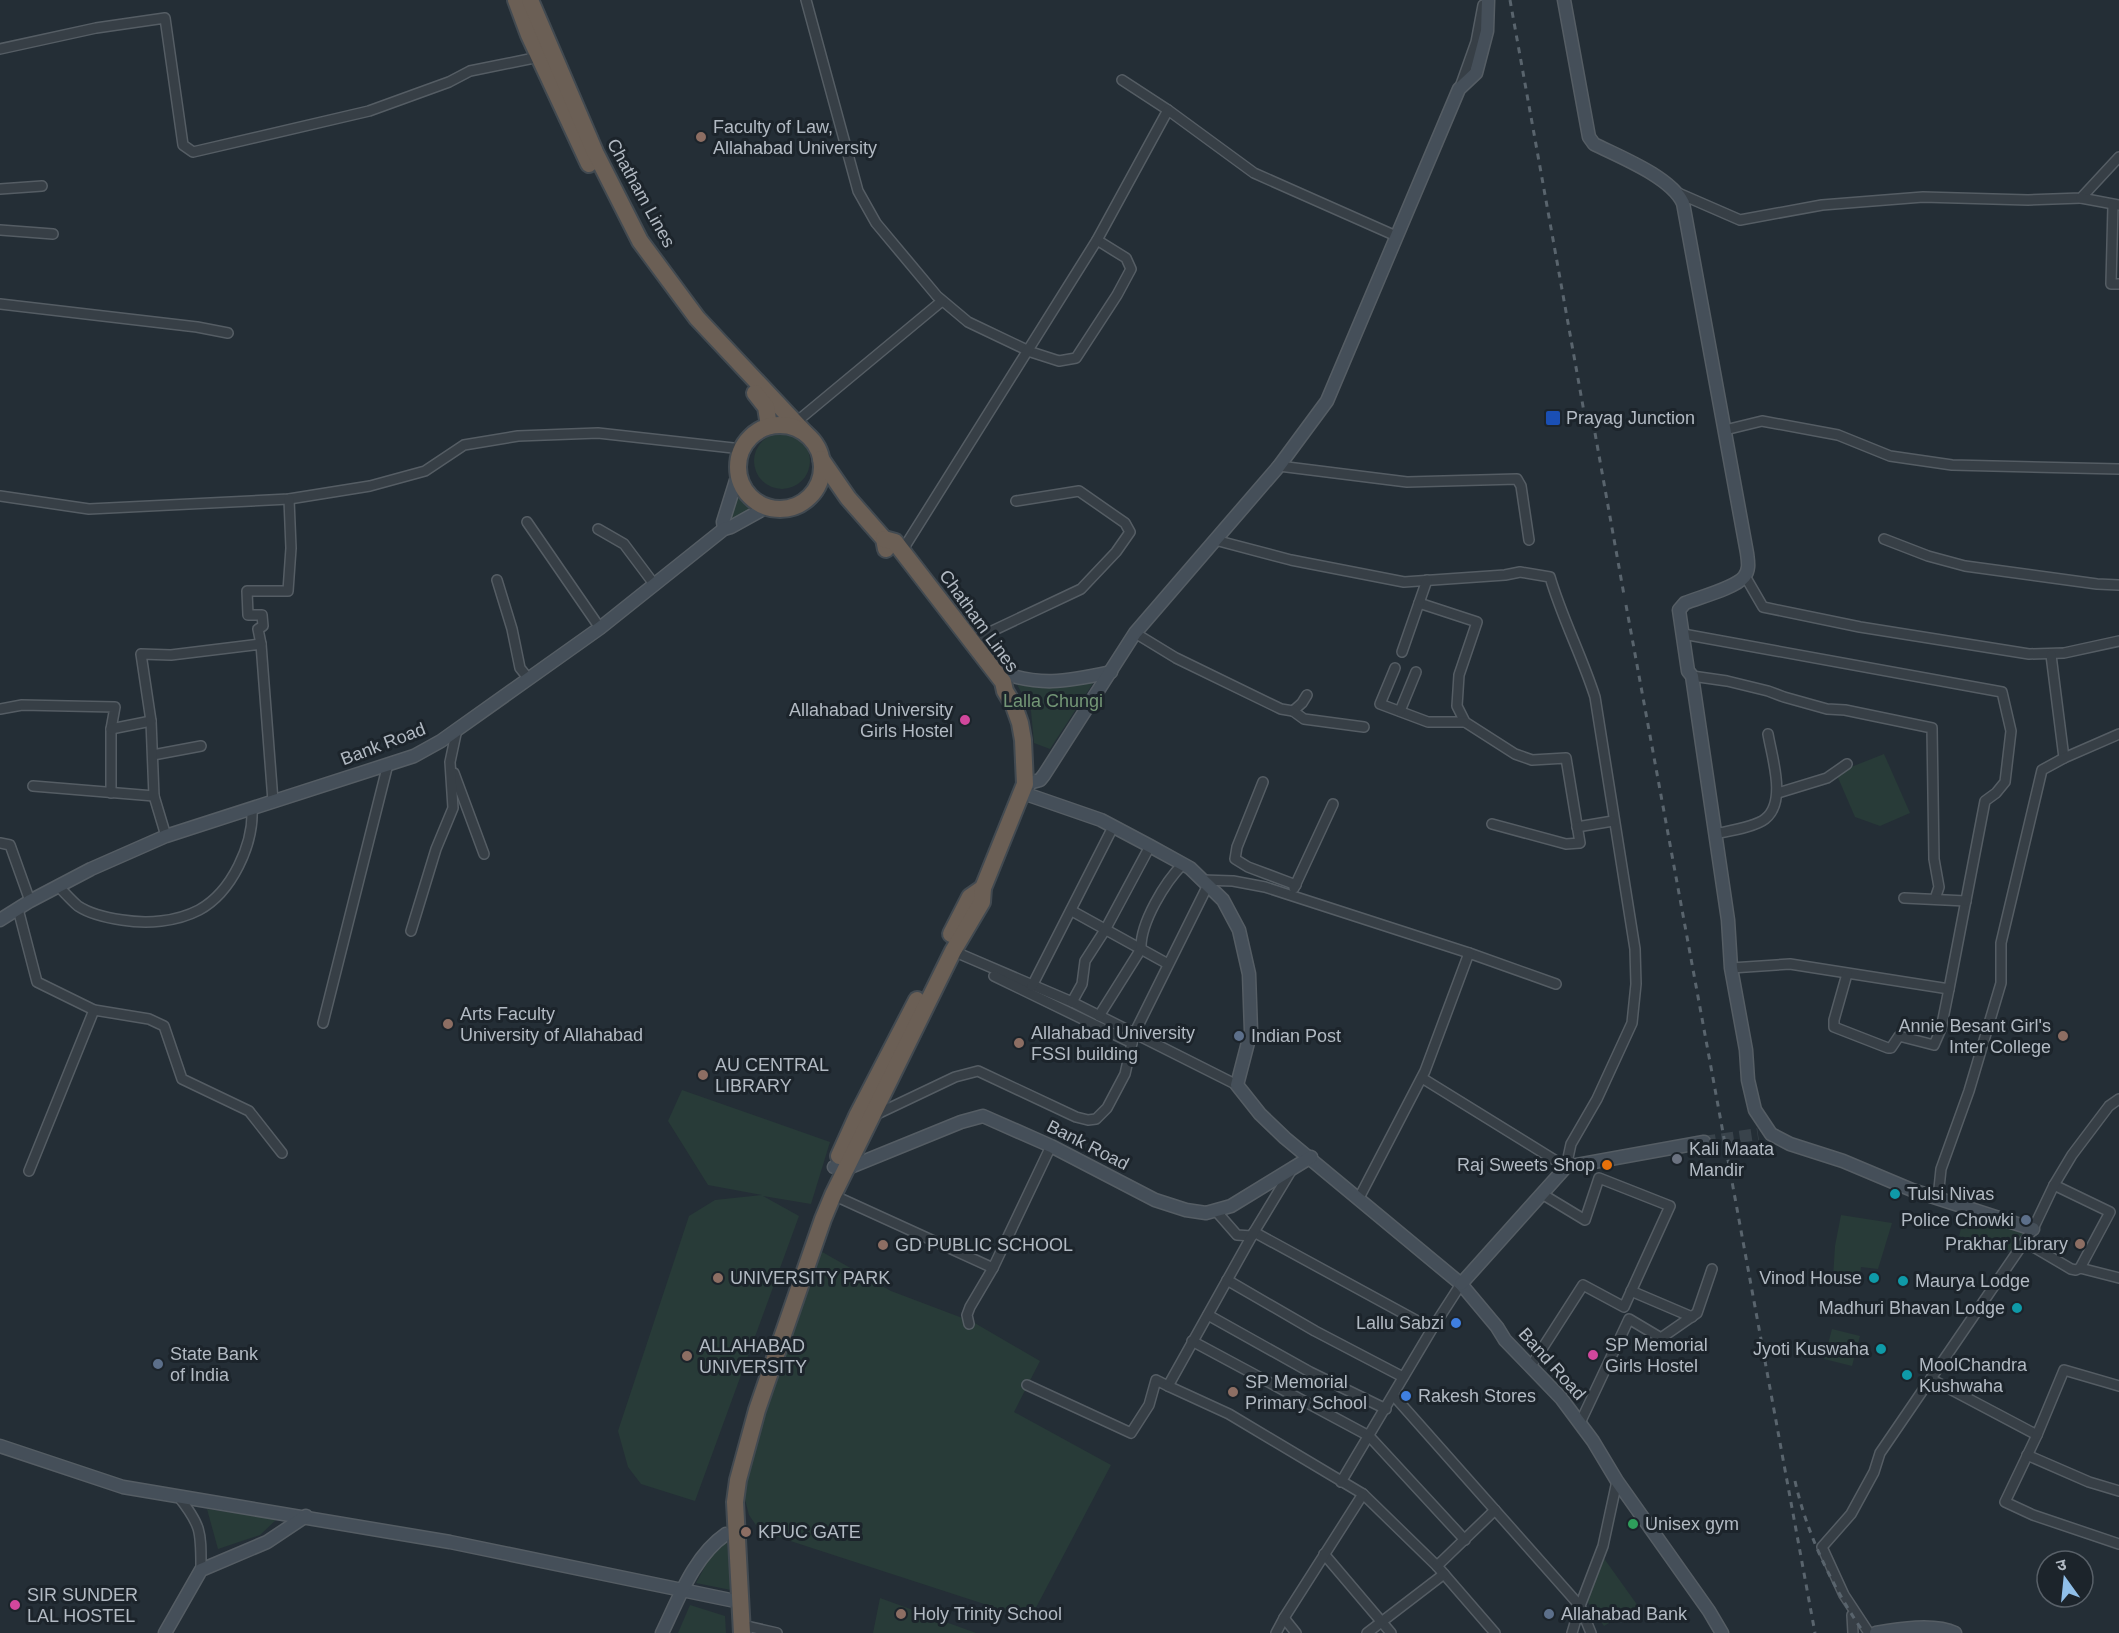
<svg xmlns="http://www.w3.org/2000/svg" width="2119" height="1633" viewBox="0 0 2119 1633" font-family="Arial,'Noto Sans Devanagari',sans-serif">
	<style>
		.green { fill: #283b38 }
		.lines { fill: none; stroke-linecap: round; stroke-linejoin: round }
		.secondary-tunnel { stroke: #39434b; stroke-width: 12; stroke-dasharray: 12 6; stroke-linecap: butt }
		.street-casing { stroke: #555d64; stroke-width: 12 }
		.secondary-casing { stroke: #555d64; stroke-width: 15 }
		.highway-casing { stroke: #424a51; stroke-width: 20 }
		.street { stroke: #373f46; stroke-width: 9 }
		.secondary { stroke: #454f59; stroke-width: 12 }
		.highway { stroke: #6b5f55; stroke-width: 16 }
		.rail { stroke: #59646d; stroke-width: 3; stroke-dasharray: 6 6; stroke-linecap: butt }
		.education-dot { fill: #8d6e63; stroke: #1c242b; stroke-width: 2 }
		.transit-dot { fill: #1a4fb4; stroke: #1c242b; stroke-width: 2 }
		.hotel-dot { fill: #d1479c; stroke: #1c242b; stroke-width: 2 }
		.service-dot { fill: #5c6f8a; stroke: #1c242b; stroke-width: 2 }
		.worship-dot { fill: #6b7280; stroke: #1c242b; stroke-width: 2 }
		.food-dot { fill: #e8710a; stroke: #1c242b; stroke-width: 2 }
		.culture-dot { fill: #0f9aa8; stroke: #1c242b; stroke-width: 2 }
		.shop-dot { fill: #3f7fe0; stroke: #1c242b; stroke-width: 2 }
		.leisure-dot { fill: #2e9e5b; stroke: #1c242b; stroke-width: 2 }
		.labels { text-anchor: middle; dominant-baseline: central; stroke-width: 6; stroke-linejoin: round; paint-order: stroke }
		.poi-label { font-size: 18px; fill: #b2bac3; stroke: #1c242b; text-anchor: start }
		.street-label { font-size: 18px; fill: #b2bac3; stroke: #1c242b }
		.park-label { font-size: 18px; fill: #739676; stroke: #1c242b }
	</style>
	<rect width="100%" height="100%" fill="#242e36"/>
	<g class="green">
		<circle cx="782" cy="461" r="28"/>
		<path d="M 739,486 L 755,504 L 731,525 L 727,522 Z"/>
		<path d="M 1101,671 L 1050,749 L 1034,743 L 1031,711 L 1012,675 L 1042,677 Z"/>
		<path d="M 1884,754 L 1910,813 L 1880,826 L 1855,817 L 1836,773 Z"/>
		<path d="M 682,1090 L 830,1142 L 811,1204 L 763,1196 L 799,1216 L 695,1501 L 641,1484 L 628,1467 L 618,1431 L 689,1216 L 715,1200 L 762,1195 L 708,1185 L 668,1121 Z"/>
		<path d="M 1966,1210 L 2029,1229 L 2015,1252 L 1959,1236 Z"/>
		<path d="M 1841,1215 L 1892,1223 L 1878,1269 L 1861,1267 L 1859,1283 L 1833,1278 L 1835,1246 Z"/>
		<path d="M 817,1249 L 891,1291 L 973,1322 L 1040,1361 L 1014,1412 L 1111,1465 L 1030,1619 L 760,1531 L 749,1515 L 742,1488 L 763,1392 Z"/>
		<path d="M 1832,1329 L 1860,1336 L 1852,1366 L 1824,1359 Z"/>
		<path d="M 207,1509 L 277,1519 L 260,1535 L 218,1549 Z"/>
		<path d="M 726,1528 L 731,1590 L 696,1583 Z"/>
		<path d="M 1603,1557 L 1638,1606 L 1604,1626 L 1587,1601 Z"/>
		<path d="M 880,1598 L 976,1633 L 873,1633 Z"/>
		<path d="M 690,1605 L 725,1616 L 726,1633 L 678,1633 Z"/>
	</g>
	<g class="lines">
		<path class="secondary-tunnel" d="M 1704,1142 L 1758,1134"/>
		<g class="street-casing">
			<g id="street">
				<path d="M 806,0 L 858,191 L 876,223 L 937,296 L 968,322 L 1031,352 L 1059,361 L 1076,358 L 1117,295 L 1131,269 L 1126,258 L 1097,240"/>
				<path d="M 0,49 L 96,28 L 165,18 L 183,145 L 193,152 L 369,111 L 449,82 L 470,71 L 539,57"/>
				<path d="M 1122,80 L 1168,110"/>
				<path d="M 1460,87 L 1476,42 L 1483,5"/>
				<path d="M 0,189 L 42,186"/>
				<path d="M 1678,193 L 1740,220 L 1822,205 L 1923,197 L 2028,200 L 2081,198 L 2119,157"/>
				<path d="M 2081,198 L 2119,205"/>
				<path d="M 2113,205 L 2111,284 L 2119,284"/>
				<path d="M 0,230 L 53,234"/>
				<path d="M 0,304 L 197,327 L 228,333"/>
				<path d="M 795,423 L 942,301"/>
				<path d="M 1725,430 L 1762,421 L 1838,435 L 1890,456 L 1952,465 L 2119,469"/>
				<path d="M 1279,466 L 1407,482 L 1517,479 L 1521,486 L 1529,540"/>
				<path d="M 0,496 L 89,509 L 289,499 L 370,486 L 425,471 L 464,445 L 518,436 L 598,433 L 742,449"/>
				<path d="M 527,522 L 600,628"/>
				<path d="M 598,529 L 624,544 L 654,584"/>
				<path d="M 1884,539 L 1928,556 L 1965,566 L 2097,584 L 2119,585"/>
				<path d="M 1215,540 L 1291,560 L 1404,582 L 1505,575 L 1520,572 L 1550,577 C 1562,618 1582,656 1595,697 L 1635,949 L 1636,984 L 1632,1023 L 1597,1099 L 1571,1144 L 1566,1167 L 1422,1078"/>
				<path d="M 902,551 L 1097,240 L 1168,110 L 1254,173 L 1396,236"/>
				<path d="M 1745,576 L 1763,607 L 1860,627 L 2029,654 L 2064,653 L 2119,641"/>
				<path d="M 497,580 L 512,629 L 520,668 L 528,678"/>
				<path d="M 1419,603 L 1477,622 L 1459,675 L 1457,706 L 1465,722 L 1515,754 L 1532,760 L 1566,758 L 1580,843 L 1566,844 L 1492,824"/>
				<path d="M 1135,633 L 1176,658 L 1281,709 L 1293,711 L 1302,703 L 1307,695"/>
				<path d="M 1683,634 L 2002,692 L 2011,731 L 2005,782 L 1996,793 L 1985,801 L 1949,989 L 1790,964 L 1731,968"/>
				<path d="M 971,641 L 1081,589 L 1116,552 L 1130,532 L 1125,523 L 1079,491 L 1016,501"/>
				<path d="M 261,644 L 258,629 L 263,626 L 262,615 L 248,615 L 247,591 L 288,591 L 291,548 L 289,499"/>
				<path d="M 1402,652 L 1427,580"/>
				<path d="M 2051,655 L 2064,758"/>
				<path d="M 1395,668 L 1380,704 L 1428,722 L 1465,722"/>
				<path d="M 1692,676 L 1727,681 L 1768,691 L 1784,697 L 1827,709 L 1845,710 L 1932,728 L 1934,859 L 1939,887 L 1935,899"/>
				<path d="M 0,709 L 22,705 L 115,707 L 111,729 L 111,793"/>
				<path d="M 1293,711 L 1304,719 L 1364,727"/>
				<path d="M 1400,711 L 1416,672"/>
				<path d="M 111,729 L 151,721"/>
				<path d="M 153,755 L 201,746"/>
				<path d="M 454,773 L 484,854"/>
				<path d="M 1263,782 L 1237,847 L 1235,859 L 1248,867 L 1296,885"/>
				<path d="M 33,786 L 154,796"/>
				<path d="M 1778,793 L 1827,778 L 1847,764"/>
				<path d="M 1577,827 L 1613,821"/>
				<path d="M 1715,834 C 1728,831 1755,827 1765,819 C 1787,802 1772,758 1768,734"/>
				<path d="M 166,836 L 154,796 L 151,721 L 141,654 L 171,655 L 261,644 L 273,801"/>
				<path d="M 0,843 L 10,845 L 30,901"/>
				<path d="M 1202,880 L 1233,881 L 1265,887 L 1469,953 L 1556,984"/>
				<path d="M 58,886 C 65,893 71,900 78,906 C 90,914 108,918 122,920 C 147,924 176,922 199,910 C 232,892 254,844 252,808"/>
				<path d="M 1294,888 L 1333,804"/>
				<path d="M 1904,898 L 1966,901"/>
				<path d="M 18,909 L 37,982 L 94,1010 L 149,1019 L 164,1026 L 182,1079 L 249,1111 L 282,1153"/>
				<path d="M 1072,911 L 1168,964"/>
				<path d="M 411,931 L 436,849 L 453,808 L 450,762 L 457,729"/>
				<path d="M 953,951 L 1072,1002 L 1237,1085"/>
				<path d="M 1847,974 L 1834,1020 L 1834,1027 L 1888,1048 L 1891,1048 L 1899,1036 L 1934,1045 L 1941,1029 L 1949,989"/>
				<path d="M 994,976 L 1132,1043"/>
				<path d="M 1032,986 L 1113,827"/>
				<path d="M 1072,1002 L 1082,984 L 1085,961 L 1105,930 L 1150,846"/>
				<path d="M 1099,1016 L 1141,949 C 1140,923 1165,882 1183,864"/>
				<path d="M 323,1023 L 388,764"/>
				<path d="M 873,1116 L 955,1077 L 978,1071 L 1076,1117 L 1088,1120 L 1096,1119 L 1107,1108 L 1125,1074 L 1134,1034 L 1208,885"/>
				<path d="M 29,1171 L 94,1010"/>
				<path d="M 2054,1185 L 2110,1212 L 2080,1268"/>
				<path d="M 833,1195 L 993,1268"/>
				<path d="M 1359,1198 L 1425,1071 L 1469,953"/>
				<path d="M 1938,1198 L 1941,1169 L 1969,1091 L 2001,983 L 2001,943 L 2042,770 L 2064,758 L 2119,734"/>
				<path d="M 1216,1211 L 1237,1235 L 1252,1236"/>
				<path d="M 1254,1232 L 1432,1329"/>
				<path d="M 2025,1242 L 2071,1269 L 2076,1270 L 2080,1268 L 2119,1278"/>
				<path d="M 1227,1280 L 1315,1331 L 1403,1377"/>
				<path d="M 1631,1291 L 1692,1317"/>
				<path d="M 1208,1315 L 1310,1372 L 1386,1409"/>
				<path d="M 969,1324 L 967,1315 L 970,1307 L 993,1268 L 1051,1146"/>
				<path d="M 1192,1341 L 1369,1436 L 1465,1540"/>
				<path d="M 1531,1366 L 1583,1285 L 1624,1307 L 1670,1206 L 1599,1178 L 1585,1220 L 1542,1194"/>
				<path d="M 1931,1379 L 2037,1435 L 2005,1502 L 2033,1515 L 2119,1544"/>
				<path d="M 1027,1385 L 1131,1433 L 1149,1405 L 1156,1380 L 1168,1386 L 1254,1232 L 1291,1171"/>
				<path d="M 1168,1386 L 1229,1414 L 1363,1494 L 1437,1566 L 1495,1633"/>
				<path d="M 1394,1396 L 1580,1606 L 1572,1633"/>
				<path d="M 1580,1423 L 1629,1319 L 1661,1338 L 1697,1313 L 1712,1269"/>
				<path d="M 2037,1435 L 2064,1370 L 2119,1386"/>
				<path d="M 2027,1455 L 2089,1482 L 2119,1491"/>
				<path d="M 1341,1482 L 1432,1329 L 1461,1284"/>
				<path d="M 178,1496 C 202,1526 201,1532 201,1570"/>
				<path d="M 1324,1554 L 1391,1633"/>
				<path d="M 1437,1566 L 1495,1510"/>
				<path d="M 1852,1615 L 1853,1633"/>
				<path d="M 1284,1618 L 1296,1633"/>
				<path d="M 742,1625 L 777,1633"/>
				<path d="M 1276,1633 L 1284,1618 L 1363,1494"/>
				<path d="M 1367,1633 L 1444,1574"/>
				<path d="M 1591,1633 L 1580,1606 L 1603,1546 L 1617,1481"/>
				<path d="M 1869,1633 L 1844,1595 L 1822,1547 L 1851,1514 L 1874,1472 L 1880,1453 L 2033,1229 L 2054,1185 L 2072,1155 L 2109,1106 L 2119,1099"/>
			</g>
		</g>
		<g class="secondary-casing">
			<g id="secondary">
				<path d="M 1564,0 L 1589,137 L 1594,144 C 1620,157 1671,177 1683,203 L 1747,553 C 1748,561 1750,570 1744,577 C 1735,588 1700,597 1685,603 L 1679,610 L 1688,671 L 1692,676 L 1728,920 L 1731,968 L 1746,1050 L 1748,1080 L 1755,1110 L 1771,1134 L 1790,1144 L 1843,1161 L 1912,1190 L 2033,1229"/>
				<path d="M 724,529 L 723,522 L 738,474"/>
				<path d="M 994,670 C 1039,687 1065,682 1111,672"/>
				<path d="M 1025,784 L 1040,780 L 1044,775 L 1135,633 L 1279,466 L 1327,401 L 1459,89 L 1476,73 L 1487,31 L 1488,0"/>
				<path d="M 1023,793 L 1101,820 L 1150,846 L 1190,868 L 1223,900 L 1239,930 L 1249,974 L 1251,1031 L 1237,1085 L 1260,1114 L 1285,1138 L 1461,1284 L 1497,1327 L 1505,1340 L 1561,1398 L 1593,1441 L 1617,1481 L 1709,1611 L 1722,1633"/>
				<path d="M 0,920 L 30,901 L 91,869 L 166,836 L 414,756 L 441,741 L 600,628 L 724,529 L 731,527 L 767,507"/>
				<path d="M 834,1167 L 843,1170 L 961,1122 L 983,1116 L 1051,1146 L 1155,1200 L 1186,1210 L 1206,1213 L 1231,1206 L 1311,1157"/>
				<path d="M 1461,1284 L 1566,1167 L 1704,1142"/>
				<path d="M 0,1446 L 123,1487 L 450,1542 L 740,1602"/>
				<path d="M 165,1633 L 201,1570 L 267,1542 L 306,1516"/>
				<path d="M 662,1633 C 679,1598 694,1556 726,1534"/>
				<path d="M 1876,1633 C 1898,1629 1934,1623 1955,1633"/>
			</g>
		</g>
		<g class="highway-casing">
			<g id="highway">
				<path d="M 516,0 L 529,35 L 589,164"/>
				<path d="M 530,0 L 595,152 L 640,241 L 697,318 L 805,433"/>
				<path d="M 755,393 L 766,407 L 769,426"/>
				<circle cx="780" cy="467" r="42"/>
				<path d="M 821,459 L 848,498 L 884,539 L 886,549"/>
				<path d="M 951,934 L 970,897 L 983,888"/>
				<path d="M 839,1156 L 857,1116 L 917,1000"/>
				<path d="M 742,1633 L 735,1502 L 738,1480 L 757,1410 L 823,1219 L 833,1195 L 953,951 L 982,902 L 983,888 L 1025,784 L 1023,740 L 1020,723 L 1014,706 L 1005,691 L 1003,682 L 895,542 L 884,539"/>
			</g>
		</g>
		<use href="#street" class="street"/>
		<use href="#secondary" class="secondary"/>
		<use href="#highway" class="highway"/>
		<g class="rail">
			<path d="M 1510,0 L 1586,423"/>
			<path d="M 1595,433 L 1624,595"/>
			<path d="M 1626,605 L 1815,1633"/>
			<path d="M 1795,1481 C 1807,1535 1833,1588 1864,1633"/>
		</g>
	</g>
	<g class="education-dot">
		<circle cx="701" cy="137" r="6"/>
		<circle cx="448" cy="1024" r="6"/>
		<circle cx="2063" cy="1036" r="6"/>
		<circle cx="1019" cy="1043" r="6"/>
		<circle cx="703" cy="1075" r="6"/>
		<circle cx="2080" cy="1244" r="6"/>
		<circle cx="883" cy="1245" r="6"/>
		<circle cx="718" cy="1278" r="6"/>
		<circle cx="687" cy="1356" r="6"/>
		<circle cx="1233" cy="1392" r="6"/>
		<circle cx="746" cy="1532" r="6"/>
		<circle cx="901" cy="1614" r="6"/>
	</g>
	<rect class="transit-dot" x="1545" y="410" width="16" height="16" rx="3"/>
	<g class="hotel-dot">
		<circle cx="965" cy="720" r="6"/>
		<circle cx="1593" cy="1355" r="6"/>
		<circle cx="15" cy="1605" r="6"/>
	</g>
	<g class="service-dot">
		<circle cx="1239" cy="1036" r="6"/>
		<circle cx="2026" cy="1220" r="6"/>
		<circle cx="158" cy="1364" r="6"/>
		<circle cx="1549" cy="1614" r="6"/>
	</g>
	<circle class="worship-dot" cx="1677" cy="1159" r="6"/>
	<circle class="food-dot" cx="1607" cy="1165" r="6"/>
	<g class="culture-dot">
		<circle cx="1895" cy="1194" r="6"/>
		<circle cx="1874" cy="1278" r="6"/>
		<circle cx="1903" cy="1281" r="6"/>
		<circle cx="2017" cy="1308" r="6"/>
		<circle cx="1881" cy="1349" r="6"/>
		<circle cx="1907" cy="1375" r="6"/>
	</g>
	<g class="shop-dot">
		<circle cx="1456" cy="1323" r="6"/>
		<circle cx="1406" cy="1396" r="6"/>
	</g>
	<circle class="leisure-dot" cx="1633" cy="1524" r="6"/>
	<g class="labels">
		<g class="poi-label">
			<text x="713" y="127">Faculty of Law,<tspan x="713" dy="21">Allahabad University</tspan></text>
			<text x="1566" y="418">Prayag Junction</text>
			<text x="953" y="710" text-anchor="end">Allahabad University<tspan x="953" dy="21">Girls Hostel</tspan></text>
			<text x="460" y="1014">Arts Faculty<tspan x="460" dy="21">University of Allahabad</tspan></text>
			<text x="2051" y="1026" text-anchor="end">Annie Besant Girl's<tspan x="2051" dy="21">Inter College</tspan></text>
			<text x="1031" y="1033">Allahabad University<tspan x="1031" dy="21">FSSI building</tspan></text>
			<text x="1251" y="1036">Indian Post</text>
			<text x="715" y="1065">AU CENTRAL<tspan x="715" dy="21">LIBRARY</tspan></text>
			<text x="1689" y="1149">Kali Maata<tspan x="1689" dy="21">Mandir</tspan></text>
			<text x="1595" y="1165" text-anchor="end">Raj Sweets Shop</text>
			<text x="1907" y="1194">Tulsi Nivas</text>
			<text x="2014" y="1220" text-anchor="end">Police Chowki</text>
			<text x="2068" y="1244" text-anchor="end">Prakhar Library</text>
			<text x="895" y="1245">GD PUBLIC SCHOOL</text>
			<text x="730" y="1278">UNIVERSITY PARK</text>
			<text x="1862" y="1278" text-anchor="end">Vinod House</text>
			<text x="1915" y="1281">Maurya Lodge</text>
			<text x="2005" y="1308" text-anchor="end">Madhuri Bhavan Lodge</text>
			<text x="1444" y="1323" text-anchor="end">Lallu Sabzi</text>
			<text x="1605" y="1345">SP Memorial<tspan x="1605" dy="21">Girls Hostel</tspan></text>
			<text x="699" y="1346">ALLAHABAD<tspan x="699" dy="21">UNIVERSITY</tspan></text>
			<text x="1869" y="1349" text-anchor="end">Jyoti Kuswaha</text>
			<text x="170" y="1354">State Bank<tspan x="170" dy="21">of India</tspan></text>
			<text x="1919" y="1365">MoolChandra<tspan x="1919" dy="21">Kushwaha</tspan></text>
			<text x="1245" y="1382">SP Memorial<tspan x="1245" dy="21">Primary School</tspan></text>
			<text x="1418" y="1396">Rakesh Stores</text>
			<text x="1645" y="1524">Unisex gym</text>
			<text x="758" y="1532">KPUC GATE</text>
			<text x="27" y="1595">SIR SUNDER<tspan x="27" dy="21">LAL HOSTEL</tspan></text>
			<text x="913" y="1614">Holy Trinity School</text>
			<text x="1561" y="1614">Allahabad Bank</text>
		</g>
		<g class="street-label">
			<text transform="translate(641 193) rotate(61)">Chatham Lines</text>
			<text transform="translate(979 621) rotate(54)">Chatham Lines</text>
			<text transform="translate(383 744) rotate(-21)">Bank Road</text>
			<text transform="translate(1088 1145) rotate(27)">Bank Road</text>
			<text transform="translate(1552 1364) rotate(48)">Band Road</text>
		</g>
		<g class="park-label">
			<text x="1053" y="701">Lalla Chungi</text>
		</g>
	</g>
	<g transform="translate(2065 1579) rotate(345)"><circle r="28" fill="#1c242b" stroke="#586068" stroke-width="1.5"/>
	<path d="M0-4.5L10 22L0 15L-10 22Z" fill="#90bfe9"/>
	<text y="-9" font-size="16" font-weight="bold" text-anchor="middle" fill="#b2bac3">उ</text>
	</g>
</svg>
